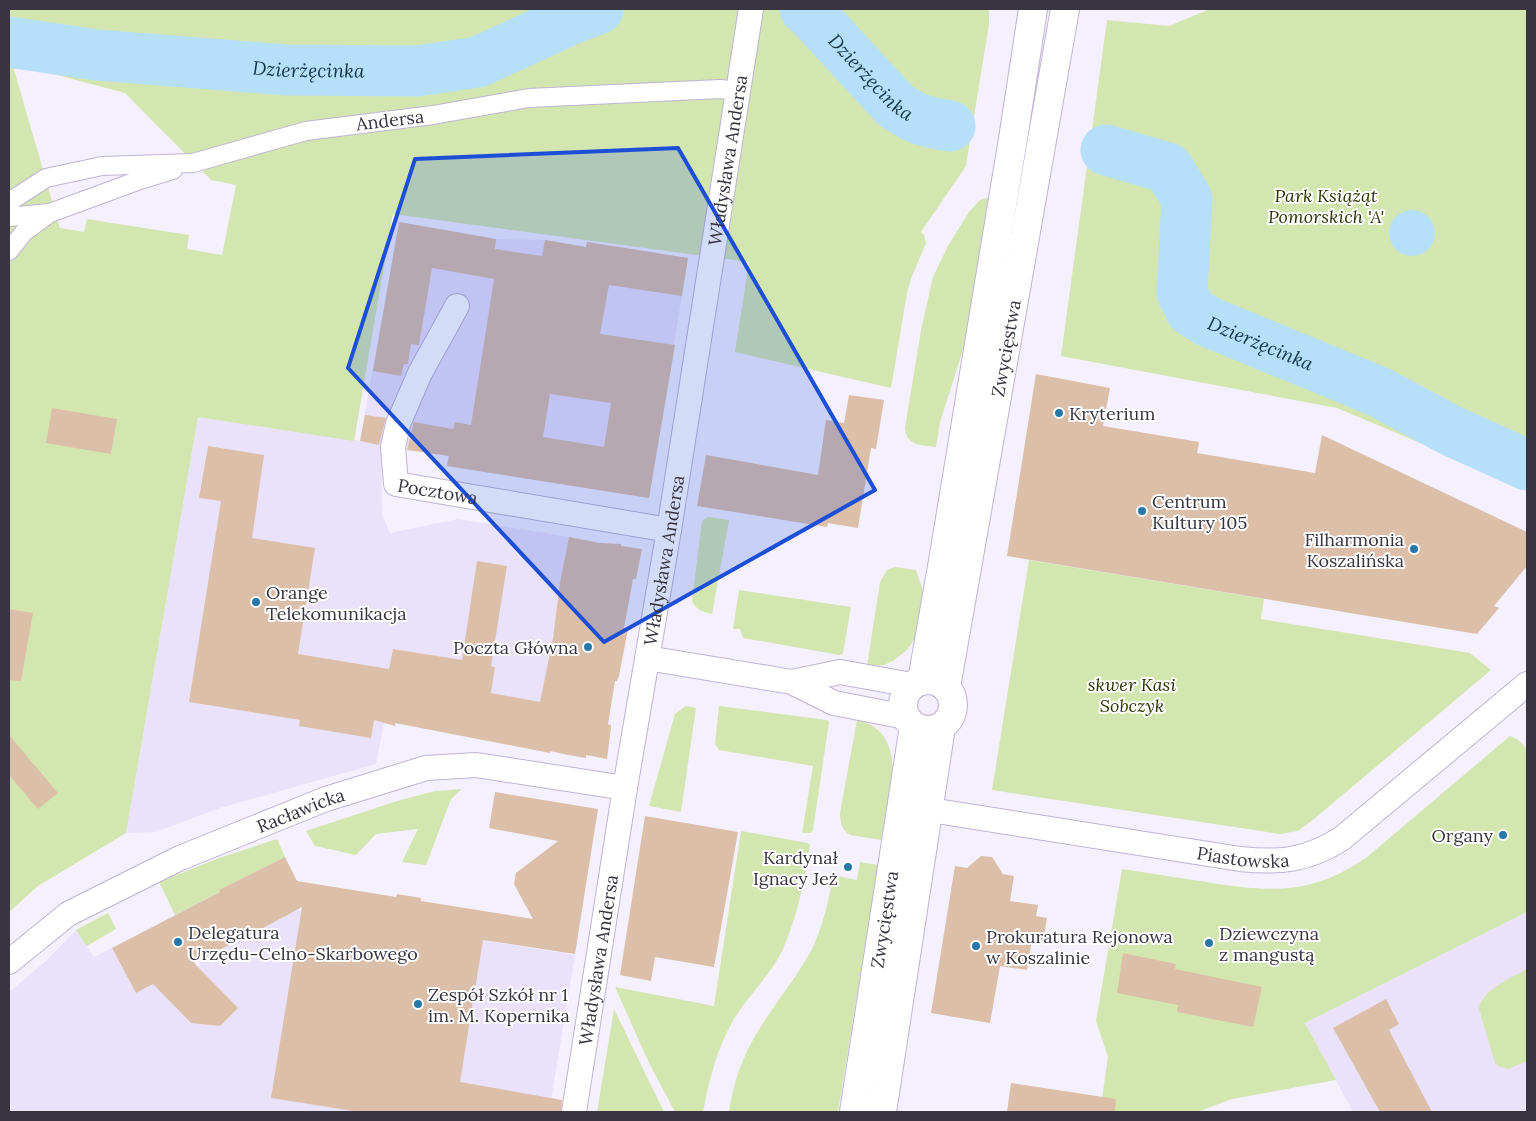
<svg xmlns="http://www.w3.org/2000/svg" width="1536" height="1121" viewBox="0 0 1536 1121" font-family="Lora,serif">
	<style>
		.built { fill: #eae2fa }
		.green { fill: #d4e6af; fill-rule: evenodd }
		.water { fill: #b6e0f9 }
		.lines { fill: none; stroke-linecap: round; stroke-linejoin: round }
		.river { stroke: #b6e0f9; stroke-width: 51 }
		.building { fill: #dcbfa8; fill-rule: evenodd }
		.pedestrian-casing { stroke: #bfb4d4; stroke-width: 20 }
		.minor-casing { stroke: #bfb4d4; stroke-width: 26 }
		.tertiary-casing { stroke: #bfb4d4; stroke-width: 30 }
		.pedestrian { stroke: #fff; stroke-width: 18 }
		.minor { stroke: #fff; stroke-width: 24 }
		.tertiary { stroke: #fff; stroke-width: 28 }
		.marked { fill: #1d4ed8; fill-opacity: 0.2; stroke: #1d4ed8; stroke-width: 4; stroke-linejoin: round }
		.poi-dot { fill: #2877a9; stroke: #fff; stroke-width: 2 }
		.labels { text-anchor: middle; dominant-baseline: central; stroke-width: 4; stroke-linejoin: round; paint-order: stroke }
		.street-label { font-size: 18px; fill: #383440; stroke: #fff }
		.park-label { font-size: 18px; font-style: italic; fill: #2b3703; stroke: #fff }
		.poi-label { font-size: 18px; fill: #383440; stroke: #fff; text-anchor: start }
		.water-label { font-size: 19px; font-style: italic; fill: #143547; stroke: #fff }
	</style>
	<rect width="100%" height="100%" fill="#f4f0fd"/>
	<g class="built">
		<path d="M 399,222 L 496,239 L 545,240 L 586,247 L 587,242 L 688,258 L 649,498 L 447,466 L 448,456 L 381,445 L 382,515 L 390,533 L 458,519 L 569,537 L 560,582 L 555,632 L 554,632 L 552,637 L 554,638 L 551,645 L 541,703 L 491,693 L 495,666 L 393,649 L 383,697 L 384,722 L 376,764 L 220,808 L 155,832 L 126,833 L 198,417 L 360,441 Z"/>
		<path d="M 277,907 L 575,955 L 549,1112 L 9,1112 L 9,992 L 46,961 L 76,930 L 94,957 L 112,948 L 136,993 L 183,968 L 186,973 L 201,965 L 199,960 L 244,937 L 245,938 L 282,918 Z"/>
		<path d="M 1527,912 L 1527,1112 L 1353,1112 L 1305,1023 Z"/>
	</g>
	<g class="green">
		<path d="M 9,9 L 989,9 L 989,24 L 966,166 L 921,232 L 924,235 L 926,243 L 911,279 L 907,293 L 891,388 L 735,352 L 749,262 L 393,214 L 354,441 L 198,417 L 126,833 L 38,886 L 9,912 ZM 12,63 L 125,93 L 211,180 L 236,185 L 222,255 L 187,249 L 189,235 L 87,219 L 84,232 L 60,228 Z"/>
		<path d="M 1210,9 L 1527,9 L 1527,488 L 1337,408 L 1061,356 L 1107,20 L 1169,26 Z"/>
		<path d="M 987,198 L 992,199 L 970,328 L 940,422 L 936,447 C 922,445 906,446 905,428 L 921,330 L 933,277 L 948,246 L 969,212 L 980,200 Z"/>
		<path d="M 708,517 L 729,520 L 712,614 C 703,612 696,610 692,601 L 702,521 Z"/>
		<path d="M 1029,560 L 1264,599 L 1261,619 L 1470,653 L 1491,670 L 1314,819 L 1298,831 L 1280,834 L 992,790 Z"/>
		<path d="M 895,567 L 916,570 L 925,597 L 916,637 L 907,650 L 893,661 L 884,665 L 867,666 L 880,582 L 887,570 Z"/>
		<path d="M 739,590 L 851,607 L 843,653 L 840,655 L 834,654 L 743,638 L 740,629 L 733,629 Z"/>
		<path d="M 686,706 L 696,708 L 681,812 L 649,806 L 675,714 Z"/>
		<path d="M 719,706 L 827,720 L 829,722 L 813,830 L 811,833 L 802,833 L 813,766 L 719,750 L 715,744 Z"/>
		<path d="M 857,720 C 912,732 889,803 882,840 L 850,835 C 842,830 840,822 840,813 Z"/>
		<path d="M 1510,736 C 1518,739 1522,742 1527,750 L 1527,912 L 1305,1023 L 1336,1080 L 1232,1099 L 1197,1112 L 1100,1112 L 1108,1057 L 1096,1021 L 1122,869 C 1150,873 1178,878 1206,882 C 1269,892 1312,896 1367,857 Z"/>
		<path d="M 462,789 L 451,799 L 426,865 L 402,862 L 418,829 L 376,834 L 356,855 L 315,846 L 306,831 L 397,801 L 435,791 Z"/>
		<path d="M 741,831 L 808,843 L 810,845 C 804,883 798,915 782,951 C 771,974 748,996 734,1019 C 717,1048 709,1080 703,1112 L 675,1112 L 649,1063 L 615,987 L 714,1006 Z"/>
		<path d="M 277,839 L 285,857 L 220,890 L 220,892 L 175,915 L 159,882 L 219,858 Z"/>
		<path d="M 860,862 L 878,865 L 838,1112 L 729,1112 C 733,1084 742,1057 757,1033 C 774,1004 796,979 812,949 C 823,926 829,900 833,875 L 857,880 Z"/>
		<path d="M 108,913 L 116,929 L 87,946 L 76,930 Z"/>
		<path d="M 1527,969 L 1527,1061 L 1508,1069 L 1498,1066 L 1495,1063 L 1479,1009 C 1481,990 1512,978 1527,969 Z"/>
		<path d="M 614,1009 L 664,1112 L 597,1112 Z"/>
	</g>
	<circle class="water" cx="1412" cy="233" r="23"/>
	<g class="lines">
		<g class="river">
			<path id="s1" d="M 805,9 L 814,17 L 895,105 C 916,120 926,122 950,126"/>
			<path id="s2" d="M 9,42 L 97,55 L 287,70 L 417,71 L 478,62 L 567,21 L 598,9"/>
			<path id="s3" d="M 1106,150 L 1168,168 L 1187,199 L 1182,293 L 1191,311 L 1209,322 L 1377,391 L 1452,431 L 1527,465"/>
		</g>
	</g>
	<g class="building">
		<path d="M 399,222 L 496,239 L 495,249 L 542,256 L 545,240 L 586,247 L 587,242 L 688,258 L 682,296 L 609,285 L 600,334 L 675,345 L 649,498 L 447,466 L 449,456 L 407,450 L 414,422 L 453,429 L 455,422 L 471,425 L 494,279 L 432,268 L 419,345 L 411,344 L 408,364 L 404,364 L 401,376 L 373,371 ZM 550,394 L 611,403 L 604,447 L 543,437 Z"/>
		<path d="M 1036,374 L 1110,388 L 1103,426 L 1199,442 L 1197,453 L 1315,473 L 1322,435 L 1527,532 L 1527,566 L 1494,606 L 1499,608 L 1477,634 L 1007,556 Z"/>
		<path d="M 849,395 L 884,400 L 876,449 L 871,448 L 858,528 L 828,523 L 827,527 L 697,506 L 706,455 L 818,475 L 826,420 L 844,423 Z"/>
		<path d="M 52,408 L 117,419 L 111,454 L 46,443 Z"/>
		<path d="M 365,415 L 386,418 L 379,445 L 360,441 Z"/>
		<path d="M 208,446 L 264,455 L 252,538 L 315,548 L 298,654 L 389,669 L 393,649 L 462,660 L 477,561 L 507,566 L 491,666 L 495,667 L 491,693 L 540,702 L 553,638 L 560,582 L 569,537 L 600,543 L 621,544 L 621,546 L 642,549 L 636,579 L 633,579 L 624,628 L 628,629 L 619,676 L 617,681 L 615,681 L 608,724 L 611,725 L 611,727 L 607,759 L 586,755 L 586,758 L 568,755 L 550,751 L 550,753 L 395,723 L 395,726 L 374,720 L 371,738 L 299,726 L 300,720 L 189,702 L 221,501 L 199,498 Z"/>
		<path d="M 9,609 L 33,613 L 21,681 L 9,680 Z"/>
		<path d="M 9,735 L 58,793 L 38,809 L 9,775 Z"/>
		<path d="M 495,792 L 598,809 L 575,954 L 483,940 L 460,1082 L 562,1100 L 561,1112 L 360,1112 L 271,1098 L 302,907 L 245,938 L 244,937 L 194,963 L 238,1008 L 220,1026 L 191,1023 L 153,984 L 136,993 L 112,948 L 220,892 L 219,890 L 285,857 L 297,881 L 396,897 L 397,894 L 421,898 L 421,901 L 533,919 L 514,884 L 516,873 L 558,841 L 489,828 Z"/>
		<path d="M 645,816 L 738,832 L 714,967 L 655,957 L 651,981 L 620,975 Z"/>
		<path d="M 981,856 L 992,857 L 1003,874 L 1014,876 L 1010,901 L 1038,905 L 1036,916 L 1047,918 L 1043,942 L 1032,940 L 1027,970 L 1000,966 L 990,1023 L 931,1013 L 955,866 L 967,868 Z"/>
		<path d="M 1123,953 L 1176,964 L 1175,969 L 1262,987 L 1253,1027 L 1177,1012 L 1178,1005 L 1117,993 Z"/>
		<path d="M 1386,999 L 1399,1024 L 1389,1030 L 1432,1112 L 1380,1112 L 1333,1028 Z"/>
		<path d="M 1011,1083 L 1116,1099 L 1115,1112 L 1007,1112 Z"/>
	</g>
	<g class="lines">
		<g class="pedestrian-casing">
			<g id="pedestrian">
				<path d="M 9,202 L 46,178 L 102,166 L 193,163 L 306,131 L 433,115 L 529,98 L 720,89 L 738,91"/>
				<path d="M 9,217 L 49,213"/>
				<path d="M 9,251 L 24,232 L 50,213 L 137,181 L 173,170"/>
			</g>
		</g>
		<g class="minor-casing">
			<g id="minor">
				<path id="s4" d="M 457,306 L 420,373 L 398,424 L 393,447 L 396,484 L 669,530"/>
				<path d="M 647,658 L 792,682 L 834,703 L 906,717"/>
				<path d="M 792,682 L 840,672 L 912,685"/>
				<path id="s5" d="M 911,807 L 1240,859 C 1279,863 1306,861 1341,839 L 1527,684"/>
				<path id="s6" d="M 9,962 L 68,914 L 180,858 L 326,799 L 426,768 L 476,765 L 625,788"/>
				<path id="s7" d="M 574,1112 L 625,788 L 669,530 L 751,9"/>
			</g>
		</g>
		<g class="tertiary-casing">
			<g id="tertiary">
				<circle cx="928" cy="705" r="25"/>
				<path d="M 922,681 L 943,561 L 1013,139 L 1033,9"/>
				<path id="s8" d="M 946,687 L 1065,9"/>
				<path id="s9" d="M 854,1112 L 914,726"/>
				<path d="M 882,1112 L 941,727"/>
			</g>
		</g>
		<use href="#pedestrian" class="pedestrian"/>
		<use href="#minor" class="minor"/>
		<use href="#tertiary" class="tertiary"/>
	</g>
	<path class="marked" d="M 678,148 L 875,490 L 604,642 L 348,368 L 415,159 Z"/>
	<g class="poi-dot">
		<circle cx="1059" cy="413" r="5"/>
		<circle cx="1142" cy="511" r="5"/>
		<circle cx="1414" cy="549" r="5"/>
		<circle cx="256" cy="602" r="5"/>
		<circle cx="588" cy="647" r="5"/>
		<circle cx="1503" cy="835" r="5"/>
		<circle cx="848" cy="867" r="5"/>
		<circle cx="178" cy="942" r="5"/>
		<circle cx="1209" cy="943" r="5"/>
		<circle cx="976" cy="946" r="5"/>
		<circle cx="418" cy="1004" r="5"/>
	</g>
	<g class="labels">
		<g class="street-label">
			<text transform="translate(390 120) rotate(-7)">Andersa</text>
			<text stroke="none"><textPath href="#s7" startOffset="964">Władysława Andersa</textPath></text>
			<text stroke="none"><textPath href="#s8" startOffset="344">Zwycięstwa</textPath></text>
			<text stroke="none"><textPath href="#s4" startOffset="235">Pocztowa</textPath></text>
			<text stroke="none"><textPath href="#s7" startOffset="559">Władysława Andersa</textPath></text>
			<text stroke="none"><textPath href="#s6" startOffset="331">Racławicka</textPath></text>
			<text stroke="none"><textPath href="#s5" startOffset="336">Piastowska</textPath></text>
			<text stroke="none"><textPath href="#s9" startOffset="195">Zwycięstwa</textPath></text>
			<text stroke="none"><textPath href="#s7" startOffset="154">Władysława Andersa</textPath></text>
		</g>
		<g class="park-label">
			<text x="1326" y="195">Park Książąt<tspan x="1326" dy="21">Pomorskich 'A'</tspan></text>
			<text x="1132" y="684">skwer Kasi<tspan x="1132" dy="21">Sobczyk</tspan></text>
		</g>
		<g class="poi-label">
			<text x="1069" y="413">Kryterium</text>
			<text x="1152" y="501">Centrum<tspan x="1152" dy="21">Kultury 105</tspan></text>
			<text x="1404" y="539" text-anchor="end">Filharmonia<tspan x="1404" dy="21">Koszalińska</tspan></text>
			<text x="266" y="592">Orange<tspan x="266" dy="21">Telekomunikacja</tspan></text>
			<text x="578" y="647" text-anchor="end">Poczta Główna</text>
			<text x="1493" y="835" text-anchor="end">Organy</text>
			<text x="838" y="857" text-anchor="end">Kardynał<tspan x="838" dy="21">Ignacy Jeż</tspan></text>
			<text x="188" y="932">Delegatura<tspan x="188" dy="21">Urzędu-Celno-Skarbowego</tspan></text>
			<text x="1219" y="933">Dziewczyna<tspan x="1219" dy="21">z mangustą</tspan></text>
			<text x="986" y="936">Prokuratura Rejonowa<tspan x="986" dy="21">w Koszalinie</tspan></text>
			<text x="428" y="994">Zespół Szkół nr 1<tspan x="428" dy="21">im. M. Kopernika</tspan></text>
		</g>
		<g class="water-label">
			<text stroke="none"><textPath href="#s2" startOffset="301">Dzierżęcinka</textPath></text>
			<text stroke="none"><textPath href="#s1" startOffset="95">Dzierżęcinka</textPath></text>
			<text stroke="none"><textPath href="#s3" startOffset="292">Dzierżęcinka</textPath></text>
		</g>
	</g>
	<rect width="1536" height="1121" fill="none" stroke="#383440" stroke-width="20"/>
</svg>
